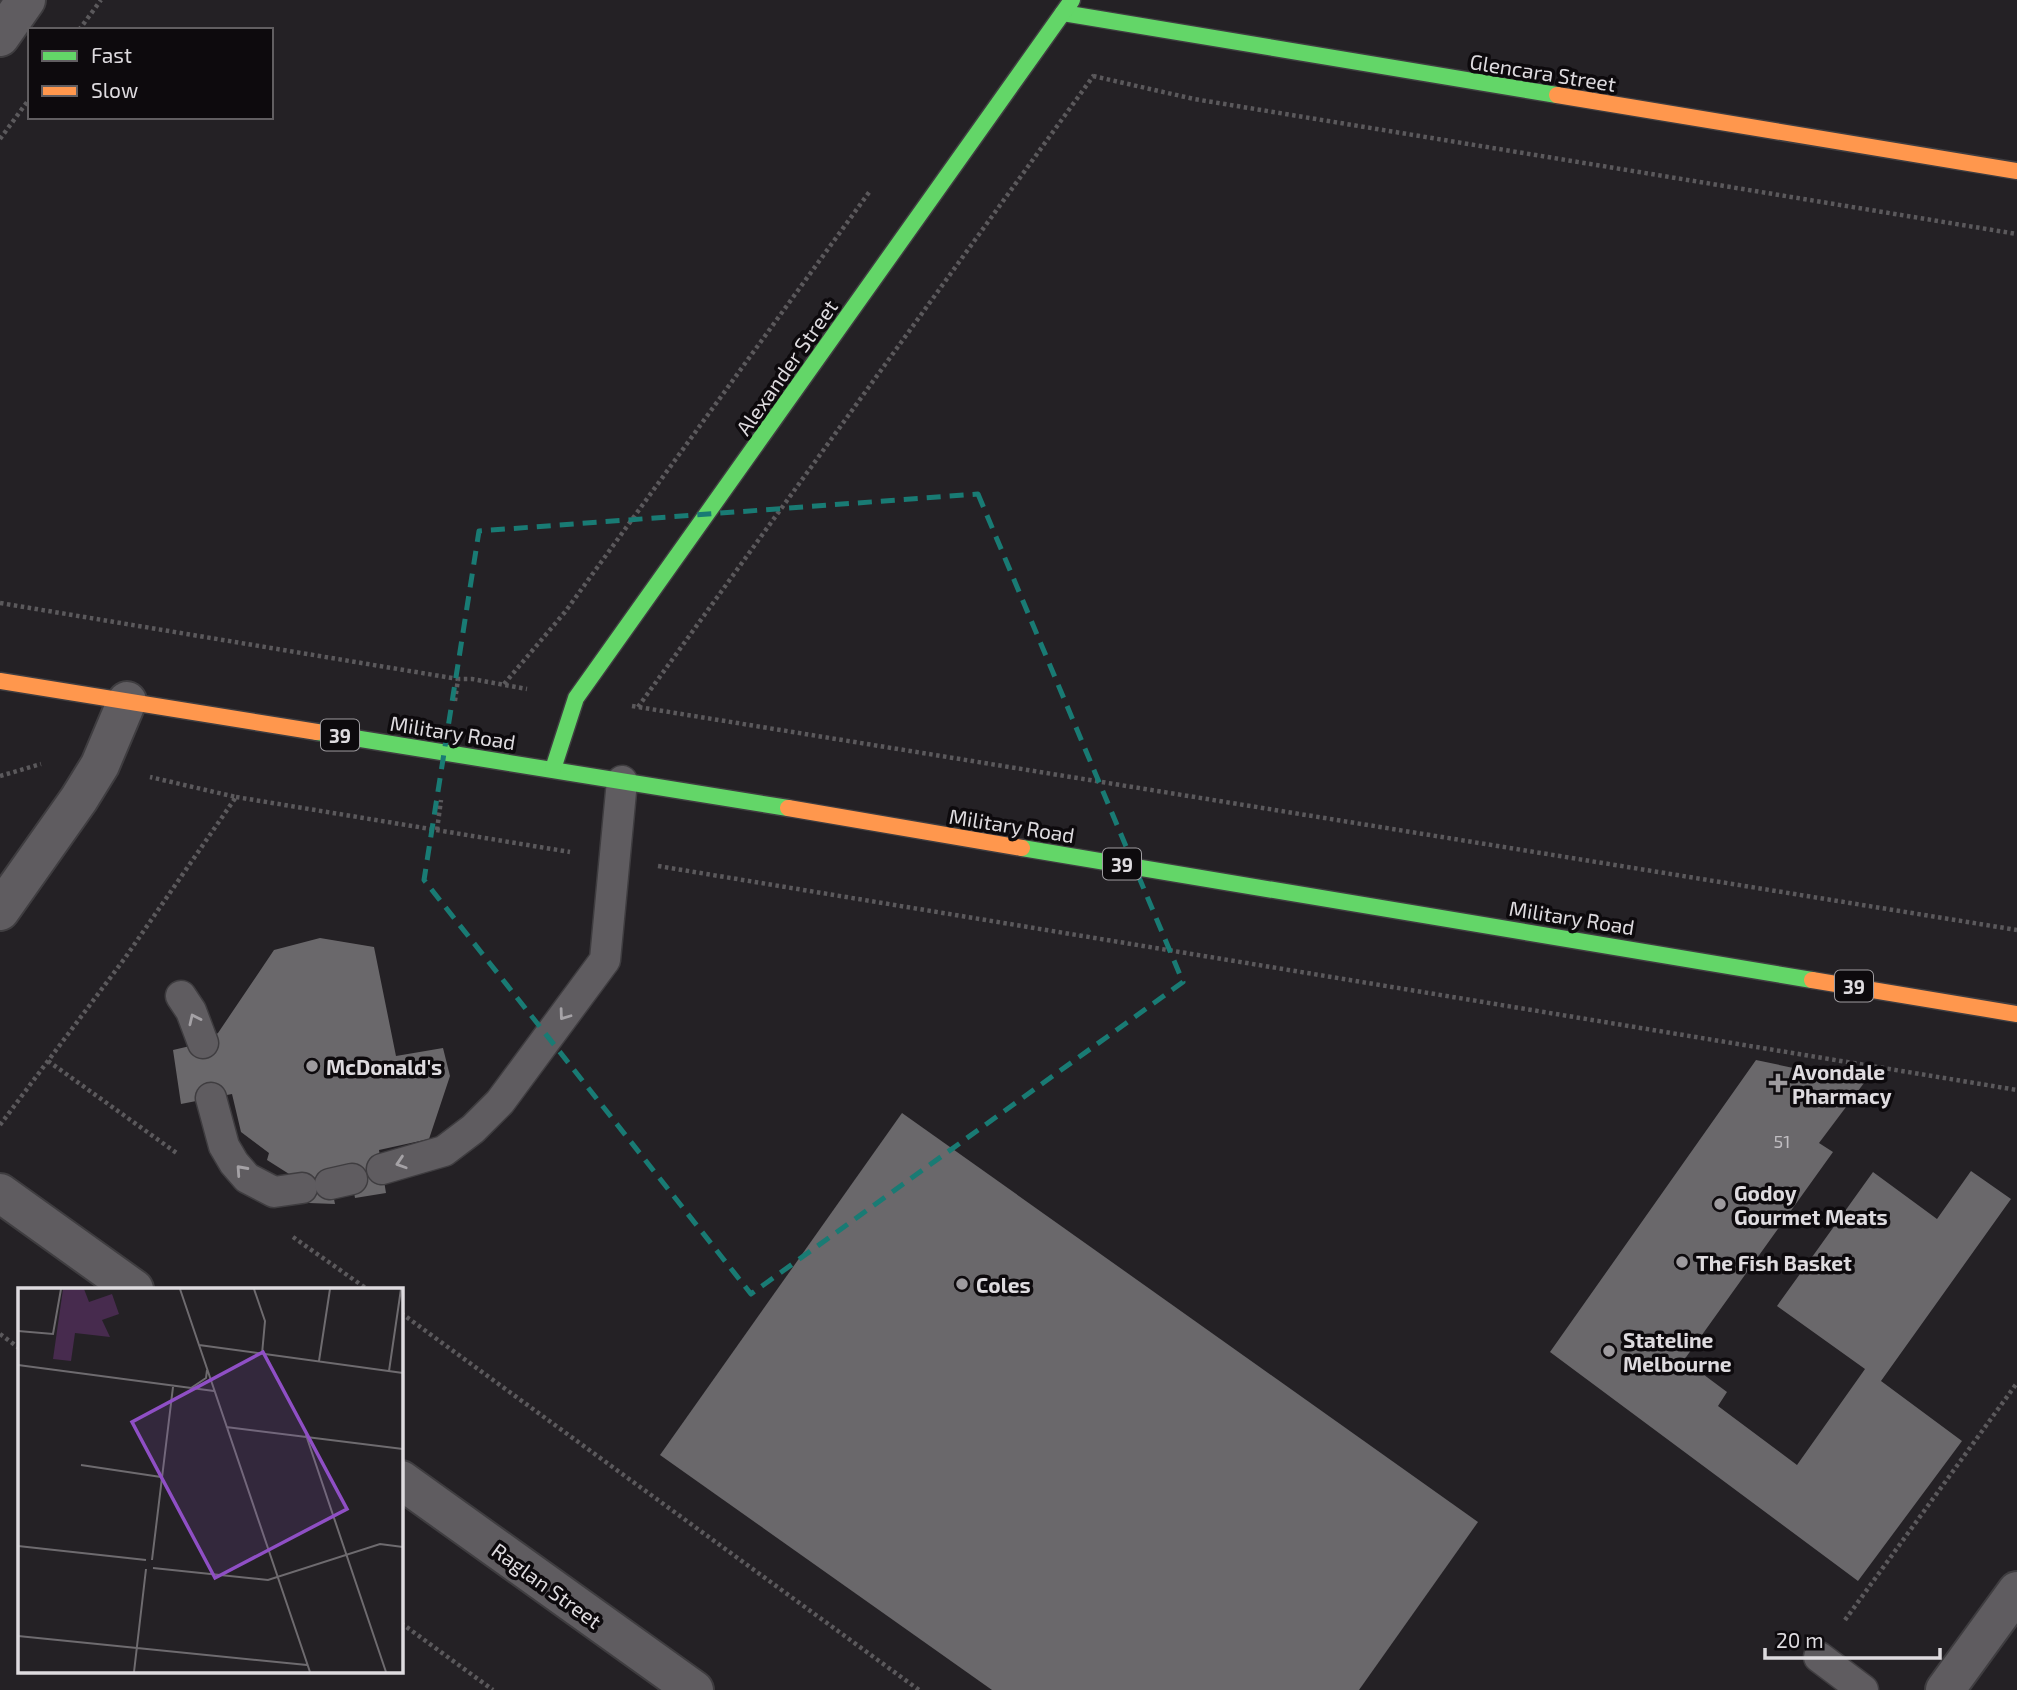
<svg xmlns="http://www.w3.org/2000/svg" width="2017" height="1690" viewBox="0 0 2017 1690" font-family="'Exo 2',sans-serif">
	<style>
		.building { fill: #6a686b }
		.lines { fill: none; stroke-linecap: round; stroke-linejoin: round }
		.lane-casing { stroke: #3f3d40; stroke-width: 33 }
		.street-casing { stroke: #3f3d40; stroke-width: 42 }
		.fast-casing { stroke: #3f3d40; stroke-width: 19 }
		.slow-casing { stroke: #3f3d40; stroke-width: 19 }
		.path { stroke: #5b595c; stroke-width: 4.5; stroke-dasharray: 3.5 3.5; stroke-linecap: butt }
		.lane { stroke: #5f5c60; stroke-width: 30 }
		.street { stroke: #5f5c60; stroke-width: 38 }
		.fast { stroke: #63d668; stroke-width: 16 }
		.slow { stroke: #ff974d; stroke-width: 16 }
		.oneway { stroke: #a5a2a6 }
		.marked { fill: none; stroke: #197b74; stroke-width: 5; stroke-dasharray: 14 9; stroke-linejoin: round }
		.poi-dot { fill: #9d9a9e; stroke: #0d0a0d; stroke-width: 2.5 }
		.labels { text-anchor: middle; dominant-baseline: central; stroke-width: 7; stroke-linejoin: round; paint-order: stroke }
		.number-label { font-size: 18px; fill: #c1bec2 }
		.shield { fill: #0d0a0d; stroke: #9f9ca0; stroke-width: 2 }
		.shield-label { font-size: 19px; font-weight: bold; fill: #dedbdf }
		.street-label { font-size: 21px; fill: #dedbdf; stroke: #0d0a0d }
		.poi-label { font-size: 21px; font-weight: bold; fill: #dedbdf; stroke: #0d0a0d; text-anchor: start }
		.inset-road { fill: none; stroke: #6e6b6f; stroke-width: 2 }
		.view { fill: #8f4fc5; fill-opacity: 0.15; stroke: #8f4fc5; stroke-width: 3.5 }
		.inset-edge { fill: none; stroke: #dedbdf; stroke-width: 3.5 }
	</style>
	<rect width="100%" height="100%" fill="#242125"/>
	<g class="building">
		<path d="M 320,938 L 374,947 L 396,1056 L 443,1048 L 450,1076 L 429,1139 L 379,1150 L 386,1193 L 355,1198 L 349,1165 L 328,1170 L 335,1204 L 309,1203 L 297,1179 L 267,1160 L 269,1153 L 241,1132 L 232,1094 L 181,1104 L 173,1050 L 203,1043 L 218,1033 L 274,950 Z"/>
		<path d="M 1756,1060 L 1864,1083 L 1819,1143 L 1833,1152 L 1684,1360 L 1727,1392 L 1718,1406 L 1797,1465 L 1865,1369 L 1777,1306 L 1873,1172 L 1937,1219 L 1971,1171 L 2011,1199 L 1881,1381 L 1962,1441 L 1858,1581 L 1550,1352 Z"/>
		<path d="M 902,1113 L 1478,1522 L 1359,1690 L 992,1690 L 660,1455 Z"/>
	</g>
	<g class="lines">
		<g class="lane-casing">
			<g id="lane">
				<path d="M 181,996 L 191,1011 L 203,1043"/>
				<path d="M 211,1098 L 224,1146 L 234,1163 L 247,1178 L 274,1192 L 302,1188"/>
				<path d="M 382,1169 L 444,1151 L 473,1129 L 500,1102 L 605,960 L 622,781"/>
				<path d="M 330,1184 L 352,1179"/>
				<path d="M 1819,1657 L 1863,1690"/>
			</g>
		</g>
		<g class="street-casing">
			<g id="street">
				<path d="M 0,37 L 26,0"/>
				<path d="M 0,911 L 79,799 L 100,765 L 127,701"/>
				<path d="M 0,1193 L 134,1289"/>
				<path d="M 401,1480 L 694,1690"/>
				<path d="M 1945,1690 L 2017,1591"/>
			</g>
		</g>
		<g class="fast-casing">
			<g id="fast">
				<path d="M 1063,13 L 1557,95"/>
				<path d="M 317,732 L 788,808"/>
				<path d="M 553,769 L 576,698 L 1072,0"/>
				<path d="M 1022,848 L 1812,980"/>
			</g>
		</g>
		<g class="slow-casing">
			<g id="slow">
				<path d="M 1557,95 L 2017,171"/>
				<path d="M 0,681 L 317,732"/>
				<path d="M 788,808 L 1022,848"/>
				<path d="M 1812,980 L 2017,1014"/>
			</g>
		</g>
		<g class="path">
			<path d="M 79,30 L 101,0"/>
			<path d="M 1093,76 L 1194,99 L 2017,234"/>
			<path d="M 0,139 L 30,98"/>
			<path d="M 0,603 L 458,679"/>
			<path d="M 504,684 L 565,612 L 870,191"/>
			<path d="M 455,701 L 458,679 L 472,679 L 527,689"/>
			<path d="M 632,706 L 2017,930"/>
			<path d="M 638,707 L 1094,75"/>
			<path d="M 0,776 L 41,764"/>
			<path d="M 236,797 L 570,852"/>
			<path d="M 437,830 L 441,800"/>
			<path d="M 658,866 L 2017,1090"/>
			<path d="M 48,1061 L 178,1154"/>
			<path d="M 0,1125 L 125,958 L 236,797 L 150,777"/>
			<path d="M 293,1237 L 367,1289"/>
			<path d="M 401,1313 L 919,1690"/>
			<path d="M 0,1334 L 19,1348"/>
			<path d="M 1845,1620 L 2017,1383"/>
			<path d="M 401,1623 L 493,1690"/>
		</g>
		<use href="#lane" class="lane"/>
		<use href="#street" class="street"/>
		<use href="#fast" class="fast"/>
		<use href="#slow" class="slow"/>
	</g>
	<defs><path id="oneway-chevron" d="M-2-3.5L2.5 0L-2 3.5" fill="none" stroke-width="1.6" stroke-linecap="round" stroke-linejoin="round" transform="scale(1.75)"/></defs>
	<g class="oneway">
		<use href="#oneway-chevron" transform="translate(564 1015) rotate(126)"/>
		<use href="#oneway-chevron" transform="translate(194 1019) rotate(-115)"/>
		<use href="#oneway-chevron" transform="translate(401 1163) rotate(162)"/>
		<use href="#oneway-chevron" transform="translate(241 1170) rotate(-132)"/>
	</g>
	<path class="marked" d="M 978,494 L 1183,982 L 751,1294 L 424,880 L 479,531 Z"/>
	<g class="poi-dot">
		<circle cx="312" cy="1066" r="7"/>
		<path d="M1774.5 1072.5h7v7h7v7h-7v7h-7v-7h-7v-7h7z"/>
		<circle cx="1720" cy="1204" r="7"/>
		<circle cx="1682" cy="1262" r="7"/>
		<circle cx="962" cy="1284" r="7"/>
		<circle cx="1609" cy="1351" r="7"/>
	</g>
	<g class="labels">
		<g class="number-label">
			<text x="1782" y="1141">51</text>
		</g>
		<g class="shield">
			<rect x="321" y="719.5" width="38" height="31" rx="5"/>
			<rect x="1103" y="848.5" width="38" height="31" rx="5"/>
			<rect x="1835" y="970.5" width="38" height="31" rx="5"/>
		</g>
		<g class="shield-label">
			<text x="340" y="735">39</text>
			<text x="1122" y="864">39</text>
			<text x="1854" y="986">39</text>
		</g>
		<g class="street-label">
			<text transform="translate(1543 72) rotate(9)">Glencara Street</text>
			<text transform="translate(786 367) rotate(-55)">Alexander Street</text>
			<text transform="translate(453 732) rotate(9)">Military Road</text>
			<text transform="translate(1012 825) rotate(9)">Military Road</text>
			<text transform="translate(1572 917) rotate(9)">Military Road</text>
			<text transform="translate(547 1585) rotate(36)">Raglan Street</text>
		</g>
		<g class="poi-label">
			<text x="326" y="1066">McDonald's</text>
			<text x="1792" y="1071">Avondale<tspan x="1792" dy="24">Pharmacy</tspan></text>
			<text x="1734" y="1192">Godoy<tspan x="1734" dy="24">Gourmet Meats</tspan></text>
			<text x="1696" y="1262">The Fish Basket</text>
			<text x="976" y="1284">Coles</text>
			<text x="1623" y="1339">Stateline<tspan x="1623" dy="24">Melbourne</tspan></text>
		</g>
	</g>
	<g transform="translate(18 1288)">
		<rect width="385" height="385" fill="#242125"/>
		<path d="M 45,1 L 66,1 L 71,14 L 94,6 L 101,26 L 84,32 L 92,49 L 57,45 L 53,73 L 35,71 Z" fill="#472b4e"/>
		<path class="inset-road" d="M 162,1 L 292,384M 236,1 L 247,33 L 244,66M 0,43 L 35,46 L 43,1M 181,57 L 385,85M 301,73 L 312,1M 0,77 L 196,103M 371,83 L 383,1M 173,100 L 188,90 L 189,82M 208,139 L 385,161M 288,147 L 368,384M 63,177 L 143,189M 0,258 L 128,272M 134,272 L 155,99M 135,280 L 250,292 L 362,256 L 385,259M 0,348 L 289,377M 116,384 L 128,281"/>
		<path class="view" d="M 245,64 L 329,221 L 197,290 L 114,134 Z"/>
		<rect width="385" height="385" class="inset-edge"/>
	</g>
	<rect x="28" y="28" width="245" height="91" fill="#0d0a0d" stroke="#615e61" stroke-width="2"/>
	<rect x="42" y="51" width="35" height="10" fill="#63d668" stroke="#615e61" stroke-width="2"/>
	<text x="91" y="63" font-size="21" fill="#dedbdf">Fast</text>
	<rect x="42" y="86" width="35" height="10" fill="#ff974d" stroke="#615e61" stroke-width="2"/>
	<text x="91" y="98" font-size="21" fill="#dedbdf">Slow</text>
	<path d="M1765 1648v10h175v-10" fill="none" stroke="#dedbdf" stroke-width="3.5"/>
	<text x="1776" y="1648" font-size="21" fill="#dedbdf" stroke="#0d0a0d" stroke-width="5" paint-order="stroke">20 m</text>
</svg>
